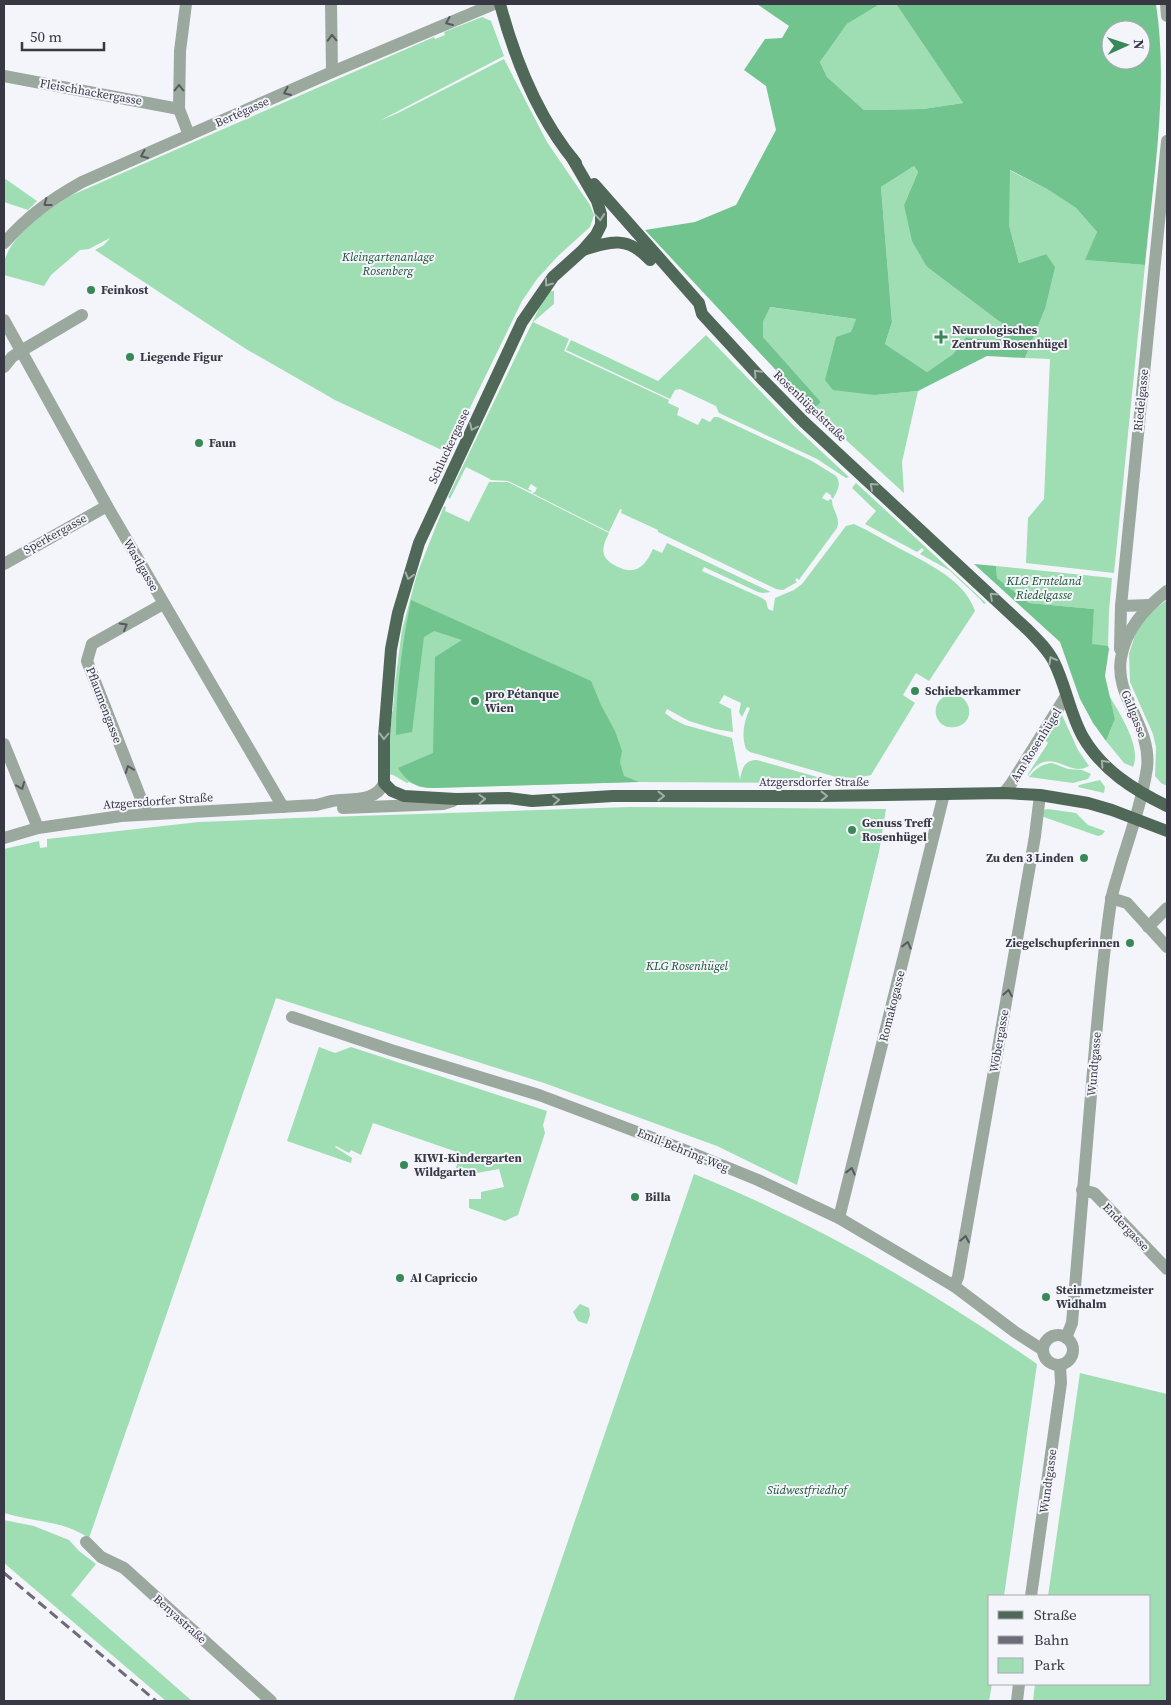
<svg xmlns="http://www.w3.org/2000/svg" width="1171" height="1705" font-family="'Source Serif 4',serif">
	<rect width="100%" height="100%" fill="#f4f4fb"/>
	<!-- green -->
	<g fill="#9edeb2">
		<polygon points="880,4 896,4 963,103 923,109 864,110 827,77 820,62 847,24"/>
		<path d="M482,17L491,21L504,56L379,121L398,113L504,59L547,142L590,205L594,215L590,227L558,256L537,279L522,301L448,453L335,400L246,349L95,250L104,245L110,238L89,249L80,250L51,275L44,286L4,275C4,269 3,264 5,259C14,232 49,209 72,195L434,37L435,39L445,35L444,32Z"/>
		<polygon points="914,166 918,172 904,205 927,267 1012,331 993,341 966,337 953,354 927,372 885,344 892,322 881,187"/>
		<polygon points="1009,170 1047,189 1076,208 1097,232 1086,260 1145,265 1114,573 1026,563 1028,518 1044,499 1050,359 1025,358 1045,309 1046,254 1019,263 1009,225"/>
		<polygon points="4,178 37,201 28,210 4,202"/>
		<path d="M552,291H554V304L533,322L569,339L564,351L669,400L668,403L679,408L677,415L698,425L702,418L710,422L714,417H718L812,461L836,476C842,484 837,491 833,499L831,497V495L826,492L822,498L828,501L830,499L832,500C832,511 841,517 837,528L801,577L799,580L797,578L795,580L797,582L783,590L776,589L658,532V530L621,513L622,510L620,509L609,532L532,493L535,492L537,488L531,484L528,489L532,491L531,492L508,481L490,480V479L466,467L450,499L448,497L547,292Z"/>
		<polygon points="769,307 856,319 851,333 875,395 918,391 902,462 904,493 813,410 821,402 763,337 763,322"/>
		<polygon points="706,335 794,426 849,477 846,478 817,459 719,413 716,406 680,389 675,390 670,399 566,350 571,340 658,381"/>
		<path d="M489,482H508L609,533C601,548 600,558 616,566C635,576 645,567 653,549L662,553L667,543L771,592L763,593L758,592L704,567L702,571L762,598L766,601L768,609L773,611L775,598L794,590L802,584L846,526L854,524C868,530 882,539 895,546C924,562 964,578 975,611L929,681L916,673L903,695L915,703L871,775L857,778L836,777L750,752L746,749C741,735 744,721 750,708L747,707L742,717L739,712L741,703L724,695L719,703L731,709L733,732L715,729L689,721L667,709L665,713L673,719L685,725L732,738L740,780C742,769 744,760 757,760L828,780L832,783L639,782L433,788L420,787L409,782L407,783L393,775L387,774L392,712L393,711L395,683L402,630L417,574L444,506L446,507L445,511L469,522Z"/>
		<polygon points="856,483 971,589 986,603 984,604 980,599 949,570 920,554 924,550 922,548 917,552 865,524 876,511 852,488"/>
		<polygon points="996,566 1112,578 1109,611 1108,646 1091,645 1094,609 1029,603 997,578"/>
		<polygon points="1167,600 1167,786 1161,783 1155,776 1156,747 1153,734 1130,682 1129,654 1136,632 1145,616"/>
		<path d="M952,694C973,696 976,724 955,727C933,731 927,698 952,694Z"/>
		<path d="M1109,695C1119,713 1142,746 1133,767L1124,763L1106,741L1115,719Z"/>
		<path d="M1062,715L1078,750L1089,766C1068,779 1050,742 1028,776V774L1048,743L1045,740Z"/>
		<path d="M1052,763L1068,769L1082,770L1091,774L1088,779L1073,783L1029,777C1035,769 1042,764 1052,763Z"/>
		<polygon points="1100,780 1105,787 1104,793 1078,787 1079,785"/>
		<path d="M629,807L886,809L879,852L797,1185L717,1146L544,1083L276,998L89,1538C62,1520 33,1522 4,1513V849L39,841L40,848L47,847V839L199,822L296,818Z"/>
		<polygon points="1048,809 1076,813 1088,825 1105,831 1102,835 1098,836 1041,816 1043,810"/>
		<polygon points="319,1047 335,1053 351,1047 547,1111 543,1125 545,1133 518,1215 505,1221 469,1208 469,1199 481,1199 481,1192 504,1187 499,1169 477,1173 455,1171 459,1158 456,1157 457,1152 373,1123 361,1155 351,1150 349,1153 336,1146 335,1147 352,1158 351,1163 287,1141"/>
		<path d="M694,1174C816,1223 929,1289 1037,1364L1004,1596H990V1684H992L989,1701H513Z"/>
		<polygon points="580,1304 589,1308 590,1315 587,1324 578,1321 573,1312"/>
		<polygon points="1080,1373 1167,1394 1167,1701 1033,1701 1035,1684 1150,1684 1150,1596 1048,1596"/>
		<polygon points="4,1520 34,1526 69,1540 79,1551 96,1564 71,1595 192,1701 166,1701 4,1563"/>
	</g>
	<!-- forest -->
	<g fill="#72c48e" fill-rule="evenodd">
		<path d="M757,4H880L847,24L820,62L827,77L864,110L923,109L963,103L896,4H1156C1169,90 1153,179 1145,265L1085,260L1097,232L1076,208L1047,189L1010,170L1009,225L1019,263L1046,254L1055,267L1045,309L1025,358L987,356L918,391L875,395L833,390L825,380L836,337L851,332L856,319L770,307L763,322V337L821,402L813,410L645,230L695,222L736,205L776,130L766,86L744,70L765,39L782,38L789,26ZM1111,30H1141V60H1111ZM914,166L918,172L904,205L912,241L927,267L1012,331L993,341L966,337L953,354L927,372L885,344L892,322L881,187Z"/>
		<polygon points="974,564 996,566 997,578 1029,603 1094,609 1092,644 1108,646 1109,649 1105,676 1115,719 1106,741 1093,723 1080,699 1060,642"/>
		<path d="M411,600L591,681L601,705L615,731L622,751L620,762L624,776L639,782L433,788C416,788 407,782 398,768L433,753L435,657L462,640L434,631L424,637L412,732L396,735C396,689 402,645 411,600Z"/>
	</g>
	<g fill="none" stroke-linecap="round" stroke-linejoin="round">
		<!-- minor -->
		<g stroke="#9ba89e" stroke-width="12">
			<polyline points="186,4 180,51 179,109 189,135"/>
			<polyline points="331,4 332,72"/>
			<polyline points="1166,4 1167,16"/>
			<polyline points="4,76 179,109"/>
			<path d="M4,243C28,216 50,200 82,182L332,72L494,4"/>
			<polyline points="4,320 107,506 283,807"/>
			<polyline points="4,367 12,357 21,351 82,315"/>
			<polyline points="4,564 107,506"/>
			<polyline points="1121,606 1150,605"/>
			<polyline points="1120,649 1121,606 1167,141"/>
			<polyline points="4,744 38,828"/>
			<polyline points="1004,793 1011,784 1066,696"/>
			<polyline points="343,808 443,804 453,801"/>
			<polyline points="147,814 87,661 92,644 163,604"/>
			<path d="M4,838L38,828L121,816L316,805C321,804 327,802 332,801C349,798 376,803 384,783"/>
			<polyline points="1111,898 1127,903 1167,947"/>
			<polyline points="1148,927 1167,908"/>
			<polyline points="292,1017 391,1050 539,1095 677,1147 758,1180 839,1218 954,1286 1015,1332 1043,1350"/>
			<polyline points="1082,1190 1094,1193 1167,1269"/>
			<polyline points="839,1218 944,794"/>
			<polyline points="954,1286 958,1277 1035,836 1040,795"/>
			<circle cx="1058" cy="1350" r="15"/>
			<path d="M1066,1338L1072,1323C1078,1243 1085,1163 1092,1083C1097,1023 1102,961 1111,901C1113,888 1118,876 1121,864C1131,832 1142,801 1147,768C1152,726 1114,697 1121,658C1126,629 1144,609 1167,591"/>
			<polyline points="86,1542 101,1557 124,1568 271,1701"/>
			<polyline points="1031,1596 1061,1383 1060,1365"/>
			<polyline points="1017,1701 1019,1684"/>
		</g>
		<!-- major -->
		<g stroke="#506857" stroke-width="12">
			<path d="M500,4C515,60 538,118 576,163"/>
			<polyline points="572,158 597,201 601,214 601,225 596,235 583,250 553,277 522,322 419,543 398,613 391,649 384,737 384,783 392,791 404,796 456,799 508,798 532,801 613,796 825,796 1004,793 1040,795 1088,803 1112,810 1167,831"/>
			<path d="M594,184L699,303L702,314L761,378L804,422L1028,630C1038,640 1048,650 1054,662C1066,686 1070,714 1083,737C1102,770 1134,790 1167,806"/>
			<path d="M583,250C612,241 628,236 650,260"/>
		</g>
		<!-- rail -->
		<polyline stroke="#6c6b77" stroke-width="3" stroke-dasharray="10 5" stroke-linecap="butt" points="4,1573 156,1701"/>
	</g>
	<!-- one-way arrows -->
	<defs><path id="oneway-chevron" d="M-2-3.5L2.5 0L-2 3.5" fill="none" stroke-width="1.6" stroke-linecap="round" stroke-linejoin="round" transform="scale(1.25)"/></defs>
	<g stroke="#56595f">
		<use href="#oneway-chevron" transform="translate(449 22) rotate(157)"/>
		<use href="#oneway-chevron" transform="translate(332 38) rotate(-91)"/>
		<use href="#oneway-chevron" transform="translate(179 88) rotate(-90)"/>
		<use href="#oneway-chevron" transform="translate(287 92) rotate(156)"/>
		<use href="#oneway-chevron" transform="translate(144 155) rotate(156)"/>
		<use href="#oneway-chevron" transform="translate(47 203) rotate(143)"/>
		<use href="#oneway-chevron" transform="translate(124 626) rotate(-30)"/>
		<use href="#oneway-chevron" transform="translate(129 769) rotate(-111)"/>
		<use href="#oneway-chevron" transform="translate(21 786) rotate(68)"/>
		<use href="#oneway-chevron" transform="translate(907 945) rotate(-76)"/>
		<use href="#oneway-chevron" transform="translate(1008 993) rotate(-80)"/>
		<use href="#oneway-chevron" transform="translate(851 1171) rotate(-76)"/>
		<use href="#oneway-chevron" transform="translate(965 1239) rotate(-80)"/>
	</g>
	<g stroke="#a2aea9">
		<use href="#oneway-chevron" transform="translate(600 217) rotate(85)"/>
		<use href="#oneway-chevron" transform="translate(548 283) rotate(126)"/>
		<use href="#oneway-chevron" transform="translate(757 373) rotate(-133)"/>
		<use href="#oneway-chevron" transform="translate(473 427) rotate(115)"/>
		<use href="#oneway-chevron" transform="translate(873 486) rotate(-138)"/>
		<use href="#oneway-chevron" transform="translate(409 576) rotate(107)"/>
		<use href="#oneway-chevron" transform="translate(993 596) rotate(-137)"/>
		<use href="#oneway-chevron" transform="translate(1052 660) rotate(-119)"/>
		<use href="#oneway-chevron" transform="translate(384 736) rotate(92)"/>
		<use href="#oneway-chevron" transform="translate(1104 763) rotate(-132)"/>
		<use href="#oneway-chevron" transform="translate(661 796)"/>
		<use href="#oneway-chevron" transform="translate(824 796)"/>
		<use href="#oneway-chevron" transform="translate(482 799) rotate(-2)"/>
		<use href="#oneway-chevron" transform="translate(556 800) rotate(-5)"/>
	</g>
	<!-- markers -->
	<g fill="#398858" stroke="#f4f4fb" stroke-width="2">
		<circle cx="91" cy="290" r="5"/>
		<path d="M938.5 329.5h5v5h5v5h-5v5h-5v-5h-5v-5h5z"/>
		<circle cx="130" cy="357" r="5"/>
		<circle cx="199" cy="443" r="5"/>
		<circle cx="915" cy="691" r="5"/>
		<circle cx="475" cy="701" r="5"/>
		<circle cx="852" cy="830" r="5"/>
		<circle cx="1084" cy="858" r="5"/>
		<circle cx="1130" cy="943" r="5"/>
		<circle cx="404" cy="1165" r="5"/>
		<circle cx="635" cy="1197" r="5"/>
		<circle cx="400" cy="1278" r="5"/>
		<circle cx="1046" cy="1297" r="5"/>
	</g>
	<g text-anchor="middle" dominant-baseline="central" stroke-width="4" stroke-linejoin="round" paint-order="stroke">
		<!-- street labels -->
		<g font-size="12" fill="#383744" stroke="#f4f4fb">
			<text transform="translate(91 92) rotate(10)">Fleischhackergasse</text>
			<text transform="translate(242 112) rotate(-24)">Bertégasse</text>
			<text transform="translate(1141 400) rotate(-84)">Riedelgasse</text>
			<text transform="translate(810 406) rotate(44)">Rosenhügelstraße</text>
			<text transform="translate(449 446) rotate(-65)">Schluckergasse</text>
			<text transform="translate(55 534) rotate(-29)">Sperkergasse</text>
			<text transform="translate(141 565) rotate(60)">Wastlgasse</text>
			<text transform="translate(104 705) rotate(69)">Pflaumengasse</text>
			<text transform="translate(1134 714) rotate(68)">Gallgasse</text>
			<text transform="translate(1036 745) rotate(-58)">Am Rosenhügel</text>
			<text x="814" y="782">Atzgersdorfer Straße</text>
			<text transform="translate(158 801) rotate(-4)">Atzgersdorfer Straße</text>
			<text transform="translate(892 1006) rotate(-76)">Romakogasse</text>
			<text transform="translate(999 1041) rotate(-80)">Wöbergasse</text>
			<text transform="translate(1094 1064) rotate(-85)">Wundtgasse</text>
			<text transform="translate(683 1150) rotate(22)">Emil-Behring-Weg</text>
			<text transform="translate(1126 1227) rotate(46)">Endergasse</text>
			<text transform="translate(1048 1481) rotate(-82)">Wundtgasse</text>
			<text transform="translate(180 1619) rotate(42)">Benyastraße</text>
		</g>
		<!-- park labels -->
		<g font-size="12" font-style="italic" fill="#14512e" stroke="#f4f4fb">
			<text x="388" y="257">Kleingartenanlage<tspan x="388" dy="14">Rosenberg</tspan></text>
			<text x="1044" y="581">KLG Ernteland<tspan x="1044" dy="14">Riedelgasse</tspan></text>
			<text x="687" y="966">KLG Rosenhügel</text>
			<text x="807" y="1490">Südwestfriedhof</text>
		</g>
		<!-- poi labels -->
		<g font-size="12" font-weight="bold" fill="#383744" stroke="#f4f4fb" text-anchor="start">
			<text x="101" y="290">Feinkost</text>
			<text x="952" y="330">Neurologisches<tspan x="952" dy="14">Zentrum Rosenhügel</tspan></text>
			<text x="140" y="357">Liegende Figur</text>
			<text x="209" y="443">Faun</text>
			<text x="925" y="691">Schieberkammer</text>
			<text x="485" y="694">pro Pétanque<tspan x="485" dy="14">Wien</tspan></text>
			<text x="862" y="823">Genuss Treff<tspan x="862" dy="14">Rosenhügel</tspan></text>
			<text x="1074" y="858" text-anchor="end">Zu den 3 Linden</text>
			<text x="1120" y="943" text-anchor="end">Ziegelschupferinnen</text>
			<text x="414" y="1158">KIWI-Kindergarten<tspan x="414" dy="14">Wildgarten</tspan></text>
			<text x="645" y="1197">Billa</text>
			<text x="410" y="1278">Al Capriccio</text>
			<text x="1056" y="1290">Steinmetzmeister<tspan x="1056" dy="14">Widhalm</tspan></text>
		</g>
	</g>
	<!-- border -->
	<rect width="1171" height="1705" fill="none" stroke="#383744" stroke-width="10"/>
	<!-- legend -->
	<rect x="988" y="1595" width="162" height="90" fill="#f4f4fb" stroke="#a9a8b2"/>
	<rect x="998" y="1611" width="25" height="8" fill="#506857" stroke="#a9a8b2"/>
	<text x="1034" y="1620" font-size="15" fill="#383744">Straße</text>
	<rect x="998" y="1636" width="25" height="8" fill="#6c6b77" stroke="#a9a8b2"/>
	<text x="1034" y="1645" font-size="15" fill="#383744">Bahn</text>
	<rect x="998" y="1658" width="25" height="15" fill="#9edeb2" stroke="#a9a8b2"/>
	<text x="1034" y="1670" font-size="15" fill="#383744">Park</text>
	<!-- north arrow -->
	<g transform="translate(1126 45) rotate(87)"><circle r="24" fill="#f4f4fb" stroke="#a9a8b2"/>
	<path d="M0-4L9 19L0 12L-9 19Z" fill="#398858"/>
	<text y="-8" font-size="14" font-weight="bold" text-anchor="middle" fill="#383744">N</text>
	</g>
	<!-- scale -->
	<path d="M22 42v8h82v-8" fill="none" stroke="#383744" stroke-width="2.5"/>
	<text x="30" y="42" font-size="15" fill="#383744" stroke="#f4f4fb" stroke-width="4" paint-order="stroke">50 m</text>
</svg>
